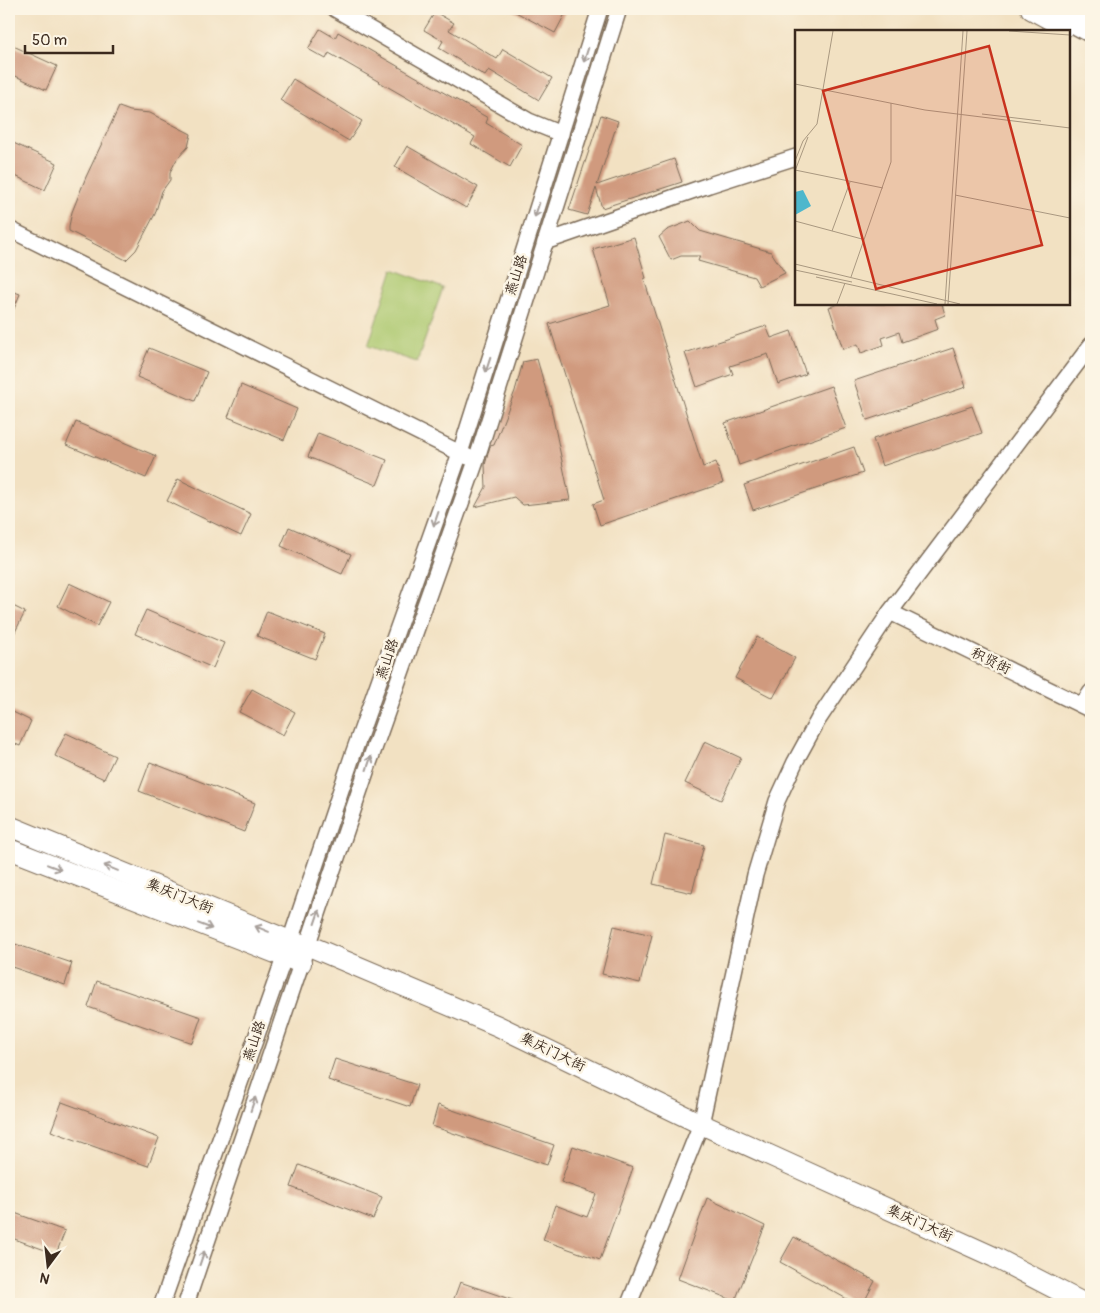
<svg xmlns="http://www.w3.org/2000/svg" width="1100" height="1313" font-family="Pangolin,'LXGW WenKai TC',sans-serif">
	<rect width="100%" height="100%" fill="#fcf5e5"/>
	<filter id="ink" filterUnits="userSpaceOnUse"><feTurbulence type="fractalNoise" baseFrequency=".02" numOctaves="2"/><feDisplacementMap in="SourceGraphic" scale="10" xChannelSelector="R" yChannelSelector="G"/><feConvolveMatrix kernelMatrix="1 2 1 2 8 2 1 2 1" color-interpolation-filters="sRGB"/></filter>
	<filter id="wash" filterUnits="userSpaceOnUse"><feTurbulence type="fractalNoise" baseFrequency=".0096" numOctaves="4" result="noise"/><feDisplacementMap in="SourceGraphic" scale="20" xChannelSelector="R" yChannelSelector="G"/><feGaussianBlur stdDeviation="1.12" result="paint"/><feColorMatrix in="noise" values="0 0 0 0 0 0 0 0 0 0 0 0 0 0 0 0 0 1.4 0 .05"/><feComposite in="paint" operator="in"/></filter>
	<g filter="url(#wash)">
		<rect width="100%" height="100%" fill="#f2e1c2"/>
		<!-- green -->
		<polygon fill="#acc86e" stroke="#747946" points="393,269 443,288 417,362 368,346"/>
		<g id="blocks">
			<!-- building -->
			<g fill="#d09a7e">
				<polygon points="510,9 560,9 566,12 555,33"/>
				<polygon points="435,12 454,23 449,30 497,59 503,49 552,78 539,100 489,70 485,76 439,48 443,41 424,30"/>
				<polygon points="320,29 335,38 338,32 488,118 486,123 522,145 510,167 471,144 475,137 329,53 326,59 308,49"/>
				<polygon points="9,44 57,66 46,90 9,73"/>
				<polygon points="293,79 362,121 349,141 280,100"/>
				<polygon points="119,107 130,111 150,113 191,134 188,147 177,159 170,172 170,180 162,191 155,214 136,250 126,260 69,231 69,226 72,212 86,177"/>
				<polygon points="601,115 618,121 597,185 674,159 682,182 602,208 596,188 587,215 569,210"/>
				<polygon points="9,141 57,163 45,190 9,173"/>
				<polygon points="407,146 478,187 466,208 395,167"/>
				<polygon points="690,221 700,231 771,252 785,273 759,286 754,277 698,261 700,256 681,256 671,260 659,237 667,230"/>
				<polygon points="634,237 646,278 644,279 703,467 716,462 723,483 600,525 593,504 604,500 549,324 610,305 593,249"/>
				<polygon points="9,290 20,294 9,321"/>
				<polygon points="839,304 942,304 945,315 935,319 938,329 902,342 899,332 882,338 884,345 861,353 858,344 843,349 829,307"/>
				<polygon points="766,326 771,338 791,331 806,374 778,384 768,354 730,366 733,374 697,387 685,353"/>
				<polygon points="149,348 207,372 195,401 137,377"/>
				<polygon points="953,348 966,387 867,420 854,381"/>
				<polygon points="537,359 551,408 570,500 523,505 514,497 475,507 486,487 485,465 490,446 494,445 515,391 523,362"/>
				<polygon points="241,385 297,409 284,440 228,417"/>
				<polygon points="831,386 846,428 739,465 725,423"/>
				<polygon points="972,406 982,433 882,466 873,439"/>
				<polygon points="76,422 156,456 146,478 66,445"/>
				<polygon points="318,433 387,460 377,485 308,457"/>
				<polygon points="854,447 863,473 753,510 744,485"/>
				<polygon points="178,479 251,514 241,536 167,501"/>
				<polygon points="289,527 351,554 342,574 281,546"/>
				<polygon points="69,583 109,602 97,626 58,606"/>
				<polygon points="9,604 25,612 9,644"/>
				<polygon points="146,610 224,643 213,668 135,634"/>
				<polygon points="267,611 325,634 315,659 257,636"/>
				<polygon points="757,637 795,658 773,698 735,678"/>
				<polygon points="252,689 295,712 283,735 239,712"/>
				<polygon points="9,710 31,721 20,746 9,741"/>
				<polygon points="66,733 115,756 104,779 55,756"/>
				<polygon points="705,741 741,758 721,800 685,783"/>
				<polygon points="150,762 255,803 244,832 139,791"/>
				<polygon points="665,835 704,845 692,893 653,884"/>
				<polygon points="614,926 652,935 640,983 602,974"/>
				<polygon points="9,942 72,963 65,985 9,966"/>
				<polygon points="97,981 201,1017 192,1043 88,1007"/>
				<polygon points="335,1059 417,1085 410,1107 328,1080"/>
				<polygon points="62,1102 159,1138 148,1166 51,1131"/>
				<polygon points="438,1105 554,1145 547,1165 432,1126"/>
				<polygon points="573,1146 633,1168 600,1260 543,1240 555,1205 587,1217 596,1194 561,1182"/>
				<polygon points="299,1165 382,1197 373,1219 291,1187"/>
				<polygon points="707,1198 765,1226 735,1301 678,1279"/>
				<polygon points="9,1211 65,1231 56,1254 9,1237"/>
				<polygon points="794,1237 875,1281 863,1304 856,1304 780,1262"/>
				<polygon points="460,1282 521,1303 521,1304 452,1304"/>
			</g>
		</g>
	</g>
	<g filter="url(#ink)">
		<use href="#blocks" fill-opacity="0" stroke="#7b6a57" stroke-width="1"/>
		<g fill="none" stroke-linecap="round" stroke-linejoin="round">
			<defs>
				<g id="minor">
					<polyline points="335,9 529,121 561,134"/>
					<polyline points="9,229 468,457"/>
					<polyline points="545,242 709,185 796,157"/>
					<polyline points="890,612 1091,710"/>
					<polyline points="1082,705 1091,692"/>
					<polyline points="162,1304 290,941 352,757 460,453 600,9"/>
					<polyline points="186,1304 369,763 476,461 619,9"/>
					<polyline points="629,1304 701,1124 755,875 777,801 795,762 818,720 890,612 1091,345"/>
				</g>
				<g id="major">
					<polyline points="1031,9 1064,27"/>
					<polyline points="9,826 290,941 307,945 498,1026 701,1124 994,1257 1085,1304"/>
					<polyline points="9,849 301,963"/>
				</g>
				<g id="highway">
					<polyline points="1050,9 1091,31"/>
					<polyline points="1090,9 1091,9"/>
				</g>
			</defs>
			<!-- minor casing -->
			<use href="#minor" stroke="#7b6a57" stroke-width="18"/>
			<!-- major casing -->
			<use href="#major" stroke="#7b6a57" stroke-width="22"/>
			<!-- highway casing -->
			<use href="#highway" stroke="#7b6a57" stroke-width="25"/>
			<!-- minor -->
			<use href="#minor" stroke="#fff" stroke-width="15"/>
			<!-- major -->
			<use href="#major" stroke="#fff" stroke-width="20"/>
			<!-- highway -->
			<use href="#highway" stroke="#fff" stroke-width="22"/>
		</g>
		<!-- one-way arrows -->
		<defs><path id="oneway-shaft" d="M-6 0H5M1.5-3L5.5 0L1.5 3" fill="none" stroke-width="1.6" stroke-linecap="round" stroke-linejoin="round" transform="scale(1.25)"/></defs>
		<g stroke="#a79f9a">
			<use href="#oneway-shaft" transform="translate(586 55) rotate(108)"/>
			<use href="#oneway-shaft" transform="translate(537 210) rotate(108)"/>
			<use href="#oneway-shaft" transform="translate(488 365) rotate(108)"/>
			<use href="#oneway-shaft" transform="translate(436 519) rotate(109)"/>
			<use href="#oneway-shaft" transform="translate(369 763) rotate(-71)"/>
			<use href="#oneway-shaft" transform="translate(54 867) rotate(21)"/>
			<use href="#oneway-shaft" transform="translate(111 868) rotate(-158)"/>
			<use href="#oneway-shaft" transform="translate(317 917) rotate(-71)"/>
			<use href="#oneway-shaft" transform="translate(205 926) rotate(21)"/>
			<use href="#oneway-shaft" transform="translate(262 929) rotate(-158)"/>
			<use href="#oneway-shaft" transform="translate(253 1104) rotate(-71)"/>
			<use href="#oneway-shaft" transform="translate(202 1258) rotate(-71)"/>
		</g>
	</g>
	<g text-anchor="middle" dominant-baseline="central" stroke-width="5" stroke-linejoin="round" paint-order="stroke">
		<!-- street labels -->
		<g font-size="14" fill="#3b2a1e" stroke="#fcf5e5">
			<text transform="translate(516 275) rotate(-72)">燕山路</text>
			<text transform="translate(387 659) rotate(-71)">燕山路</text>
			<text transform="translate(991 661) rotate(26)">积贤街</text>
			<text transform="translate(180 896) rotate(22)">集庆门大街</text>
			<text transform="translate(254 1041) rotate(-71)">燕山路</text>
			<text transform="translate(553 1052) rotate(26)">集庆门大街</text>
			<text transform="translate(920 1223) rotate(24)">集庆门大街</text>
		</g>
	</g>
	<!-- overview -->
	<g transform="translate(795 30)">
		<rect width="275" height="275" fill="#f2e1c2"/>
		<path d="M8,160L16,176L0,185V162Z" fill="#4eb7cc"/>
		<path fill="none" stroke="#a99880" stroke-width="1" d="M214,1L275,5M0,54L130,80L275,98M187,84L246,91M0,131L8,111L22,94L38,1M0,140L88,158M0,141L13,107M160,165L275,188M0,191L67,209M37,201L55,152M0,234L165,274M0,240L57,252M21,247L142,274M56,247L96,132V73M42,274L50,253M150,274L168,1M153,274L172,1"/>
		<path fill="#c8321e" fill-opacity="0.15" stroke="#c8321e" stroke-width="2.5" d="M194,16L247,215L81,259L28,61Z"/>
		<rect width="275" height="275" fill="none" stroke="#3b2a1e" stroke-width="2.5"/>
	</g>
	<!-- margin -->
	<rect width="1100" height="1313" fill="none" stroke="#fcf5e5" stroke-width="30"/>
	<!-- north arrow -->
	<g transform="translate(48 1266) rotate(195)" stroke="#fcf5e5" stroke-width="4" paint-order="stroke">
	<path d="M0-4L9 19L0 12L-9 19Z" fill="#3b2a1e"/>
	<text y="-8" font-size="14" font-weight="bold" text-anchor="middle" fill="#3b2a1e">N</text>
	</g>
	<!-- scale -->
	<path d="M25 45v8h88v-8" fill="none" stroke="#3b2a1e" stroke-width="2.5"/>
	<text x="32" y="45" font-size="15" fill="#3b2a1e" stroke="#fcf5e5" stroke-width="4" paint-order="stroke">50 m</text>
</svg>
